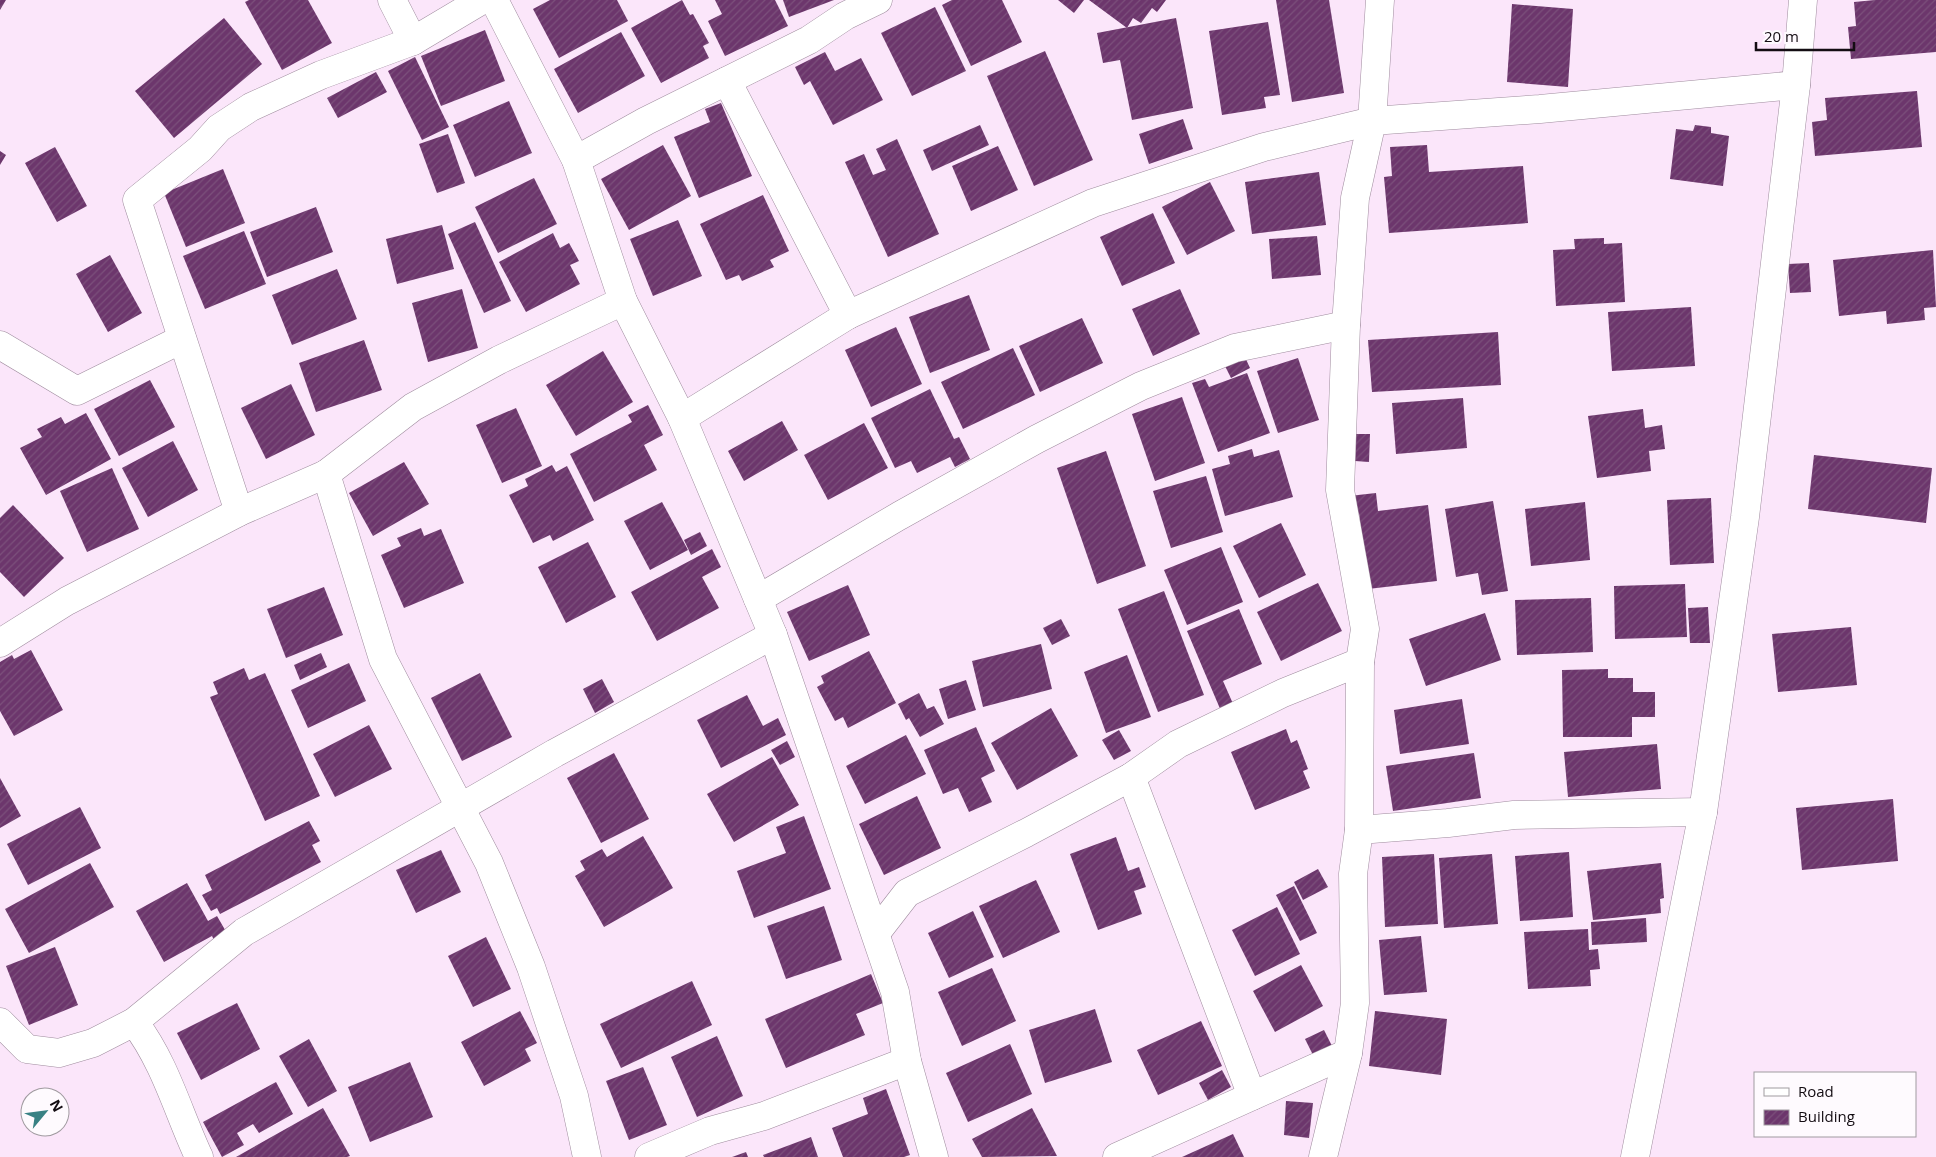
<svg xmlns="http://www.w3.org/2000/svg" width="1936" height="1157" font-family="'Open Sans',sans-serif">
	<defs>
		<pattern id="building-hatch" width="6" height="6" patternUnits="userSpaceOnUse" patternTransform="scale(1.25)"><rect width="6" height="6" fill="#6c366c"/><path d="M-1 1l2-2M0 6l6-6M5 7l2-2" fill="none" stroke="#7b507b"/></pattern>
	</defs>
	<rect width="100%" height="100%" fill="#fbe6fa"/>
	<!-- building -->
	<g fill="url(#building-hatch)">
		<polygon points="0,0 6,0 0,10"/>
		<polygon points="249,0 308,0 332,43 282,70 245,2"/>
		<polygon points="550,0 617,0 628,21 559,58 533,9"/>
		<polygon points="682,0 690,15 693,14 709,43 703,46 709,58 661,83 631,28"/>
		<polygon points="715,0 775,0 788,26 725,56 708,21 722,14"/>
		<polygon points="783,0 834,0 789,17"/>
		<polygon points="952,0 1002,0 1022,42 971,66 942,5"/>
		<polygon points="1058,0 1084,0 1074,13"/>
		<polygon points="1089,0 1166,0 1157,12 1152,8 1141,23 1133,18 1127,28"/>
		<polygon points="1276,0 1329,0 1344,93 1292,102"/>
		<polygon points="1875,0 1936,0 1936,52 1851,59 1848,27 1856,26 1854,2"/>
		<polygon points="1512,4 1573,9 1568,87 1507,82"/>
		<polygon points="935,7 966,71 912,96 881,33"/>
		<polygon points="224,18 262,64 174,138 135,91"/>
		<polygon points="1176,18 1193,108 1132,120 1120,60 1103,63 1097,33"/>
		<polygon points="1268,22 1280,95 1264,97 1266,108 1222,115 1209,31"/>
		<polygon points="485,30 505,81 441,106 421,56"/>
		<polygon points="621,32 645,76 578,113 554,69"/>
		<polygon points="1045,51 1093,160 1034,186 987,76"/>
		<polygon points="825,52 835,71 861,58 883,100 833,125 810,81 804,85 795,67"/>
		<polygon points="415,57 449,127 422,140 388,71"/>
		<polygon points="376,72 387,92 338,118 327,98"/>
		<polygon points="1917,91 1922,147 1815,156 1812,122 1827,120 1825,98"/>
		<polygon points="509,101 532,153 475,177 453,125"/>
		<polygon points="721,103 752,176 699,198 674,137 710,122 705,109"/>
		<polygon points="1183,119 1193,149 1149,164 1139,134"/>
		<polygon points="980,125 989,145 932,171 923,150"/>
		<polygon points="1695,125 1711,127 1711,133 1729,136 1723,186 1670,179 1676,129 1693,131"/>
		<polygon points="448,134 465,183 437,193 419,144"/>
		<polygon points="897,139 939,234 888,257 845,162 864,154 873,175 886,170 876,149"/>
		<polygon points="663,145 691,196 629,230 601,179"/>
		<polygon points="1427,145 1429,172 1523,166 1528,223 1389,233 1384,177 1392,176 1390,147"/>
		<polygon points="998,146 1018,190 971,211 952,166"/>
		<polygon points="55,147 87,206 57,222 25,163"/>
		<polygon points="0,151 6,155 0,165"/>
		<polygon points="223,169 245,223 186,247 164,193"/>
		<polygon points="1319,172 1326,225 1252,234 1245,182"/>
		<polygon points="534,178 557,224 498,253 475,207"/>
		<polygon points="1210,182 1235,231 1187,255 1162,207"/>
		<polygon points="763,195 789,251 770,260 774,267 742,281 739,275 726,280 700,224"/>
		<polygon points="316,207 333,252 267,277 250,232"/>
		<polygon points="1153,213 1175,263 1122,286 1100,237"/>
		<polygon points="678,220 702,276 653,296 630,239"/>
		<polygon points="475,222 511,301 484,313 448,234"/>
		<polygon points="442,225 454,269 397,284 386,239"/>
		<polygon points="244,231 266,284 205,309 183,256"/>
		<polygon points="553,233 560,248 569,243 579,261 570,265 580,284 526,312 499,262"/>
		<polygon points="1317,236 1321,275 1272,279 1269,239"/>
		<polygon points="1604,238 1604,244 1622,243 1625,302 1556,306 1553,250 1575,249 1574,239"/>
		<polygon points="1933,250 1936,307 1924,308 1925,320 1887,324 1886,311 1839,316 1833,260"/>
		<polygon points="110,255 142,313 108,332 76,274"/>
		<polygon points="1809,263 1811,292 1790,293 1788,264"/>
		<polygon points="337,269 357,319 292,345 272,295"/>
		<polygon points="462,289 478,348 428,362 412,303"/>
		<polygon points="1180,289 1200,334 1153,356 1132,309"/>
		<polygon points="969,295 990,350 930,373 909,317"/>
		<polygon points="1691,307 1695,366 1612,371 1608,312"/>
		<polygon points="1082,318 1103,363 1040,392 1019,346"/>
		<polygon points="896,327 922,384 871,407 845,350"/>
		<polygon points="1498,332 1501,385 1372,392 1368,340"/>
		<polygon points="364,340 382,390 316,412 299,363"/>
		<polygon points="1013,348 1035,395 963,429 941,382"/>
		<polygon points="603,351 633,402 576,436 546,385"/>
		<polygon points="1244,355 1250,368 1231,378 1225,366"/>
		<polygon points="1298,358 1319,420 1278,433 1257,371"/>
		<polygon points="1247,373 1270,433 1218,452 1192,383 1205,379 1209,387"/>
		<polygon points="150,380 175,427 119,456 94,409"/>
		<polygon points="291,384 315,435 266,459 241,408"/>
		<polygon points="930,389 954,439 959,437 970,459 955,467 950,457 917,473 911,461 895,468 871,418"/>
		<polygon points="1182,397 1205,463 1155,481 1132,414"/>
		<polygon points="1463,398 1467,448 1396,454 1392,403"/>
		<polygon points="648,405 663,435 644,445 657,470 594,502 570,454 632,422 628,415"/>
		<polygon points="516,408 542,466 502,483 476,425"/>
		<polygon points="1643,409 1645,428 1662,425 1665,449 1649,451 1651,471 1597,478 1588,416"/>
		<polygon points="86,413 111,459 46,495 20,448 42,437 37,429 61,417 65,424"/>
		<polygon points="782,421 798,450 744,481 728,451"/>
		<polygon points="864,423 888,468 828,500 804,455"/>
		<polygon points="1356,434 1370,434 1369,462 1355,461"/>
		<polygon points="173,441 198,490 148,517 122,468"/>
		<polygon points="1252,449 1254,457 1279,450 1293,497 1225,516 1212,469 1230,464 1228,456"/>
		<polygon points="1106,451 1146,566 1097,584 1057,468"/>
		<polygon points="1814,455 1932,468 1926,523 1808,509"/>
		<polygon points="404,462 429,504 373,536 349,493"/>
		<polygon points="552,465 556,472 567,466 594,520 553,541 550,535 533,543 509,495 528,486 525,479"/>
		<polygon points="112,468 139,529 87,552 60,491"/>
		<polygon points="1206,476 1223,532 1171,548 1153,491"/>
		<polygon points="1376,493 1378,511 1428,505 1437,581 1368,589 1359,513 1351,514 1349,496"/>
		<polygon points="1711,498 1714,563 1670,565 1667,500"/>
		<polygon points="1493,501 1508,591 1482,595 1478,573 1456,577 1445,509"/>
		<polygon points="662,502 688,550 650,570 624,521"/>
		<polygon points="1585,502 1590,560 1531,566 1525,509"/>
		<polygon points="13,505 64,558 24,597 0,572 0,518"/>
		<polygon points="1281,523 1306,575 1259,598 1233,546"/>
		<polygon points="421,528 424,536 441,529 464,583 404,608 381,555 401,546 397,538"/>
		<polygon points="700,532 707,546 691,555 684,540"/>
		<polygon points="588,542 616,597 566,623 538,567"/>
		<polygon points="1221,547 1243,602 1187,625 1164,570"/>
		<polygon points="712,549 721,567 702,577 719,608 657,641 631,592"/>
		<polygon points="1318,583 1342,631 1281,661 1257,612"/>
		<polygon points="1685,584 1687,637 1615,639 1614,586"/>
		<polygon points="848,585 870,635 809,661 787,612"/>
		<polygon points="324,587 343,635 286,658 267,609"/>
		<polygon points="1164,591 1204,695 1158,712 1118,609"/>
		<polygon points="1591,598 1593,652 1517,655 1515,600"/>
		<polygon points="1708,607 1710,643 1690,643 1688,608"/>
		<polygon points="1239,609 1262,664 1223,681 1234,706 1221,711 1187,631"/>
		<polygon points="1485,613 1501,660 1426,686 1409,639"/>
		<polygon points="1061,619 1070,636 1052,645 1043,628"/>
		<polygon points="1851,627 1857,685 1778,692 1772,634"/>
		<polygon points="1041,644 1052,689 983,707 972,661"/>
		<polygon points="31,650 63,710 14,736 0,711 0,662 12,655 14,659"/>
		<polygon points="869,651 896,703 848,728 843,717 835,721 817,687 824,683 821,676"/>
		<polygon points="321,653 327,667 300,680 294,665"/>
		<polygon points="1127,655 1151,717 1106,733 1084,672"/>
		<polygon points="349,663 366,701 308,728 291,690"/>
		<polygon points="244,668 249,680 265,673 320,796 265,821 210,697 218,694 213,682"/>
		<polygon points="1608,669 1608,678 1633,678 1633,692 1655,692 1655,717 1632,717 1632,737 1563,737 1562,670"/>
		<polygon points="480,673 512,737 462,761 431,698"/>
		<polygon points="602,679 614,702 595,713 583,689"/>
		<polygon points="966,680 976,710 948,719 939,689"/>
		<polygon points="919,693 927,709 934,706 944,724 920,737 909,718 906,720 898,704"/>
		<polygon points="747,695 763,726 778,718 786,735 721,768 697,720"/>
		<polygon points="1462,699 1469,744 1400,754 1394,710"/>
		<polygon points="1051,708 1078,756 1017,790 991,743"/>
		<polygon points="369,725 392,769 335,797 313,754"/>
		<polygon points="976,727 995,771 981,778 992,802 969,812 958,788 943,794 924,750"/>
		<polygon points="1286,729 1291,743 1297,740 1308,769 1303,771 1310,788 1255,810 1231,752"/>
		<polygon points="1119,730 1131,751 1114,760 1102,740"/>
		<polygon points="906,735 926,774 865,804 846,766"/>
		<polygon points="787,741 795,757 780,765 771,750"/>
		<polygon points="1657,744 1661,789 1568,797 1564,752"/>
		<polygon points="614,753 649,819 601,843 567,778"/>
		<polygon points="1474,753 1481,798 1393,811 1386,766"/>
		<polygon points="772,757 799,805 734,842 707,794"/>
		<polygon points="0,778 21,816 0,828"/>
		<polygon points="917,796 941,848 884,875 859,824"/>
		<polygon points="1893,799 1898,861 1802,870 1796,808"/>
		<polygon points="80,807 101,848 28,885 7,844"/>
		<polygon points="804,816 831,889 754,918 737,871 786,853 776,827"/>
		<polygon points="309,821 320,841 312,845 321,862 220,914 217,908 211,911 202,895 212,890 205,875"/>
		<polygon points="643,836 673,888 604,927 575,876 585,870 580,861 602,849 607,857"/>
		<polygon points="1116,837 1128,871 1139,867 1146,887 1134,891 1142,914 1098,930 1070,854"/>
		<polygon points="441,850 461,892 416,913 396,870"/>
		<polygon points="1569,852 1573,917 1520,921 1515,856"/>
		<polygon points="1434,854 1438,924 1385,927 1382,857"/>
		<polygon points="1492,854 1498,924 1444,928 1439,858"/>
		<polygon points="90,863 114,907 29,953 5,909"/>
		<polygon points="1661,863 1664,898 1660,899 1661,913 1593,920 1587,871"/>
		<polygon points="1318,869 1328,887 1303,900 1294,882"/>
		<polygon points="1036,880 1060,932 1003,958 979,906"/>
		<polygon points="187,883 208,921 217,916 228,935 215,942 212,936 164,962 136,911"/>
		<polygon points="1294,886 1317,933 1300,941 1276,895"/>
		<polygon points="824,906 842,960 786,979 767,926"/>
		<polygon points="1277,907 1300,954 1255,976 1232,930"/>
		<polygon points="973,911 994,957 949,978 928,933"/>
		<polygon points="1646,918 1647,942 1592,945 1591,922"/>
		<polygon points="1588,929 1589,950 1598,949 1600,969 1590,970 1591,986 1528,989 1524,932"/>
		<polygon points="1421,936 1427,992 1384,995 1379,940"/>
		<polygon points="486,937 511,989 473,1007 448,956"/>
		<polygon points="55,947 78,1005 29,1025 6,966"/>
		<polygon points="1301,965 1323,1006 1275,1032 1253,991"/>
		<polygon points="992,968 1016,1021 962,1046 938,992"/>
		<polygon points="871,974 883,1003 856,1014 865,1035 786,1068 765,1019"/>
		<polygon points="692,981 712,1025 621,1068 600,1024"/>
		<polygon points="237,1003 260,1049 201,1080 177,1033"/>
		<polygon points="1095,1009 1112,1062 1045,1083 1029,1030"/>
		<polygon points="520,1011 537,1043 525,1049 531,1061 484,1086 461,1042"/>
		<polygon points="1375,1011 1447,1019 1441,1075 1369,1066"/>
		<polygon points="1201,1021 1222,1066 1158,1095 1137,1050"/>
		<polygon points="1324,1030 1332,1046 1313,1055 1305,1039"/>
		<polygon points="717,1036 743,1096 697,1117 671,1057"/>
		<polygon points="309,1039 337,1091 308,1107 279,1056"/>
		<polygon points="1010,1044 1032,1094 968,1122 946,1073"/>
		<polygon points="410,1062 433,1117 370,1142 348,1087"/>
		<polygon points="643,1067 667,1125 629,1140 606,1081"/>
		<polygon points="1222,1070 1231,1087 1208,1100 1199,1083"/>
		<polygon points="276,1082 293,1114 259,1133 253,1124 237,1133 244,1145 222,1157 203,1122"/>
		<polygon points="886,1089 910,1155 904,1157 843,1157 832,1128 868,1114 863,1098"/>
		<polygon points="1286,1101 1313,1103 1309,1138 1284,1135"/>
		<polygon points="323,1108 350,1156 347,1157 236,1157"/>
		<polygon points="1032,1108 1057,1156 982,1157 972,1139"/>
		<polygon points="1233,1134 1244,1157 1182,1157"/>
		<polygon points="811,1137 818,1157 764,1157 763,1155"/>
		<polygon points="746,1152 748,1157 732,1157"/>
	</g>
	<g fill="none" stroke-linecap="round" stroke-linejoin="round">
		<defs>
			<g id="minor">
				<polyline points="392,0 413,41"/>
				<polyline points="494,0 576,160 623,301 682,418 773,635 895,992 907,1061 934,1157"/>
				<polyline points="727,81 848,315"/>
				<polyline points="576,160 646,121 809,40 845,16 878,0"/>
				<polyline points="0,345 77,391 182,339"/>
				<polyline points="682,418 848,315 1093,203 1264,147 1372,121 1540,109 1796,85"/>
				<polyline points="326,474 383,659 489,863 531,967 574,1096 587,1157"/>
				<polyline points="239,512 137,200 200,149 219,128 251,107 321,75 413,41 482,0"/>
				<polyline points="758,599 899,516 1037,439 1141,386 1235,348 1346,325"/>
				<polyline points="0,643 67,601 239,512 326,474 413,407 499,360 623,301"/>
				<polyline points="1131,777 1252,1096"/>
				<polyline points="1359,830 1448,823 1514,815 1703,812"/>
				<polyline points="876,933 907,893 1026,833 1131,777 1178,744 1283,693 1360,662"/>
				<polyline points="0,1022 27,1049 59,1053 93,1043 134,1022 244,932 555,753 773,635"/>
				<path d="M134,1022C165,1062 178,1112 199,1157"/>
				<polyline points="649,1157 710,1131 764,1116 907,1061"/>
				<polyline points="1117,1157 1348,1053"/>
				<polyline points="1323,1157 1348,1053 1355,1003 1353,874 1359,830 1360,662 1365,629 1340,490 1346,325 1355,198 1372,121 1380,0"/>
				<polyline points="1635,1157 1703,812 1745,517 1796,85 1803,0"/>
			</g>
		</defs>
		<!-- minor casing -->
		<use href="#minor" stroke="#9f8c9e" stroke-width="29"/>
		<!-- minor -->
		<use href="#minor" stroke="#fff" stroke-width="28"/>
	</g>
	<!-- legend -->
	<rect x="1754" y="1072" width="162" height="65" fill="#fefafe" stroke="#a09ba0"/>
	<rect x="1764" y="1088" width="25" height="8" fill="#ffffff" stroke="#a09ba0"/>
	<text x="1798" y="1097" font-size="15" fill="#130c12">Road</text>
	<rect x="1764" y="1110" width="25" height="15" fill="url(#building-hatch)" stroke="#a09ba0"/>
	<text x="1798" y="1122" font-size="15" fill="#130c12">Building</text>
	<!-- north arrow -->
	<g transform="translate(45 1112) rotate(61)"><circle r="24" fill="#fefafe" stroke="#a09ba0"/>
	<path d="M0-4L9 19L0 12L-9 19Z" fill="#388184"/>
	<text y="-8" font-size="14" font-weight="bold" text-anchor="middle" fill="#130c12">N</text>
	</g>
	<!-- scale -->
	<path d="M1756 42v8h98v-8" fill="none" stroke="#130c12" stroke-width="2.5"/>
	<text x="1764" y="42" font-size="15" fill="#130c12" stroke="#fefafe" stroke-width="4" paint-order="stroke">20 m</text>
</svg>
